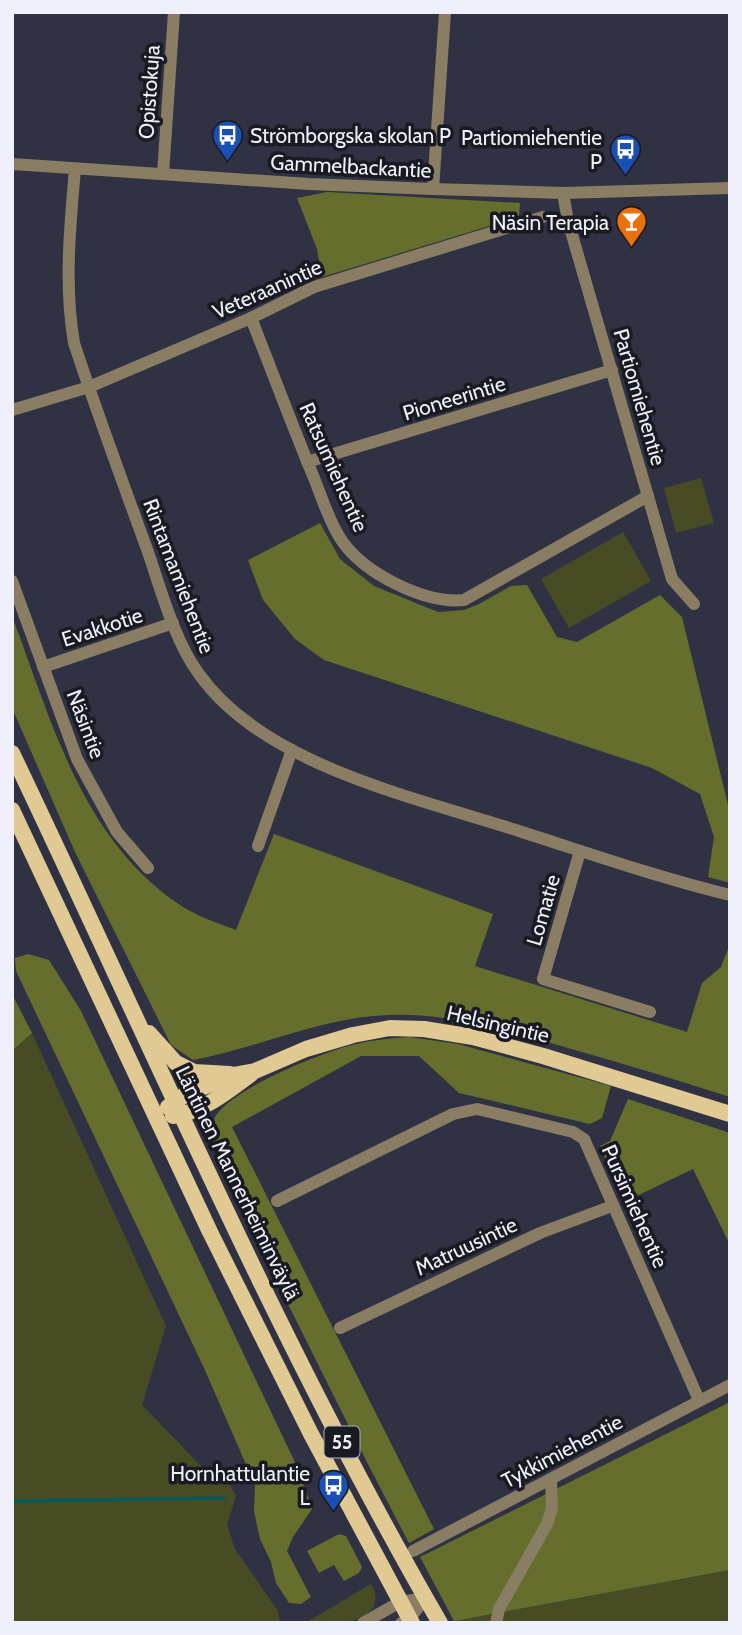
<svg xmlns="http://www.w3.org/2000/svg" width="742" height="1635" font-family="Cabin,sans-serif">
	<rect width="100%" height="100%" fill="#303243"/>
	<!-- green -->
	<g fill="#474c24">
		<polygon points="701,478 714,523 676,533 664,488"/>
		<polygon points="623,532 651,581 569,628 541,579"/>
		<polygon points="32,1033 166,1326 142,1405 207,1472 229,1483 236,1496 227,1525 235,1549 278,1611 280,1622 278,1623 12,1623 12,1051"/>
		<polygon points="730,1570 730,1623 455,1623 454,1621"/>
		<path d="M371,1584C383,1604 370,1616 349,1622C337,1626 318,1623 305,1623Z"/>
	</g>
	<!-- forest -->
	<g fill="#666e2d">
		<polygon points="327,192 520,203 519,217 322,277 317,249 297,198"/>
		<polygon points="320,523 340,559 374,586 438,612 464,610 479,604 511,586 527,585 557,637 577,642 660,595 682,617 730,813 730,883 708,877 714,837 700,794 652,768 324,660 295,639 263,600 248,560"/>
		<path d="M12,616C51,719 81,837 177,903C194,915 217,923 236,930L274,834L493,914L475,966L687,1032L702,983L721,967L730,944V1097C674,1079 618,1062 561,1046C506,1030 448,1013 389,1015C321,1017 259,1048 193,1060L171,1045L75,852L12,708Z"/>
		<polygon points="28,954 49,960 81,1011 300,1473 312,1509 293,1537 287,1551 311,1597 301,1604 289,1603 276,1583 271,1562 260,1539 254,1511 255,1485 204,1368 16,971 15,958"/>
		<polygon points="12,994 32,1033 12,1051"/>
		<path d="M409,1037L458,1044L611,1086L602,1118L590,1124L459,1093L419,1056H361L232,1127L434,1529L409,1543C365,1460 324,1376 282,1292C259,1246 231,1200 216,1152C213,1143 209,1130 213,1121C224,1091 325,1051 356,1044C373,1040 391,1038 409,1037Z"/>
		<polygon points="628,1099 730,1133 730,1245 693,1169 624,1202 600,1146 610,1141"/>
		<polygon points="730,1402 730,1570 454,1621 420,1557"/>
		<polygon points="339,1534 346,1536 362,1567 359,1573 344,1581 334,1565 319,1573 307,1551"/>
	</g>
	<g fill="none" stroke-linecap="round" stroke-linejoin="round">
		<!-- stream -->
		<polyline stroke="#025a5d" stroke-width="3.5" points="12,1501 224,1498"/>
		<!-- minor -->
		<g stroke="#897e64" stroke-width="12">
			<polyline points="12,164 309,184 433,189 563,193 730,188"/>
			<path d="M75,169C70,227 64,285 74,343C97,413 123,483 148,552C161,590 175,642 199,674C265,767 419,798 522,832C591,854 660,878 730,895"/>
			<polyline points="163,174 174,12"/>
			<polyline points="433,189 445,12"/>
			<polyline points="563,193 568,221 672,579 694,604"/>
			<path d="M251,318C272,371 292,425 314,478C322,498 330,524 342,541C365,574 425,604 464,600L648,496"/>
			<polyline points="12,410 89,387 251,318 314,287 543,217"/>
			<polyline points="307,462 612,370"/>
			<polyline points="12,581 77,759 117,832 148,868"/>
			<polyline points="43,667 173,623"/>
			<polyline points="258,846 292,750"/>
			<polyline points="580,851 543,979 650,1012"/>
			<polyline points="277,1201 453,1114 477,1109 573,1132 584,1139 699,1400"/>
			<polyline points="340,1328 540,1233 612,1206"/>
			<polyline points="413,1551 730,1385"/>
			<polyline points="363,1623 400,1602 426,1598"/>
			<polyline points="401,1623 409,1619 426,1598"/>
			<polyline points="496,1623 499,1609 547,1524 552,1508 551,1480"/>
		</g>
		<!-- major -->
		<g stroke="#e0c992" stroke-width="16">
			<path d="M12,753C151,1044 278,1343 440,1623"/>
			<polyline points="12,810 210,1232 311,1434 412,1623"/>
			<polyline points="149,1033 176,1063 194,1072 230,1074"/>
			<polyline points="168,1107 186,1094 233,1075 255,1071 306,1049 353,1035 390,1028 424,1029 473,1037 543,1056 730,1114"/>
			<path d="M173,1116C203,1112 228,1091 251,1074"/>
		</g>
	</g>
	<!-- icons -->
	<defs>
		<symbol id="bus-pin" viewBox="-11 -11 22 30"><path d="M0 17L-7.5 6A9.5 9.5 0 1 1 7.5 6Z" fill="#1a4fb4" stroke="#1a1a22"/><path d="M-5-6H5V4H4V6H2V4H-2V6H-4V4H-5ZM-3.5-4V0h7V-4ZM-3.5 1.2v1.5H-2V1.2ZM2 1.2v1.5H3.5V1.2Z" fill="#fff"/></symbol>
		<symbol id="bar-pin" viewBox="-11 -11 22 30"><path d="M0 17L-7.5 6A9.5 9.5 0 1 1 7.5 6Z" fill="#e8710a" stroke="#1a1a22"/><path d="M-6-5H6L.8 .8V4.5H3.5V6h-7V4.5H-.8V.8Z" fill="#fff"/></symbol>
	</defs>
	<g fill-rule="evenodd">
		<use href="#bus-pin" x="210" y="118" width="35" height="47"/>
		<use href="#bus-pin" x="608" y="132" width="35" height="47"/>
		<use href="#bar-pin" x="614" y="204" width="35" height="47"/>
		<use href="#bus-pin" x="316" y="1468" width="35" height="47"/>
	</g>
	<g text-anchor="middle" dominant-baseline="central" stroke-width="7" stroke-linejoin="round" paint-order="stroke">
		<!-- shield labels -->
		<rect fill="#1a1a22" stroke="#afb0ba" stroke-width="2" x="324.5" y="1426.5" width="35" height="31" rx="5"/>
		<g font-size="19" font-weight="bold" fill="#eff0fb">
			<text x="342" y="1442">55</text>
		</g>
		<!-- street labels -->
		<g font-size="21" fill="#eff0fb" stroke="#1a1a22">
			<text transform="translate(149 92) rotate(-86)">Opistokuja</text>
			<text transform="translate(351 166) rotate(3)">Gammelbackantie</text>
			<text transform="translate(267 289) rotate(-24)">Veteraanintie</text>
			<text transform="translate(640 397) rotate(74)">Partiomiehentie</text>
			<text transform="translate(454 398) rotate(-17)">Pioneerintie</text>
			<text transform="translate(334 467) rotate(66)">Ratsumiehentie</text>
			<text transform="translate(179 576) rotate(69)">Rintamamiehentie</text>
			<text transform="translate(102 627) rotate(-18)">Evakkotie</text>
			<text transform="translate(86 724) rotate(69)">Näsintie</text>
			<text transform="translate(543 910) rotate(-74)">Lomatie</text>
			<text transform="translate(498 1024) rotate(13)">Helsingintie</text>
			<text transform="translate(238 1183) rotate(64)">Läntinen Mannerheiminväylä</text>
			<text transform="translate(635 1206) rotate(66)">Pursimiehentie</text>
			<text transform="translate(466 1246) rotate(-25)">Matruusintie</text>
			<text transform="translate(562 1451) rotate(-28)">Tykkimiehentie</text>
		</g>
		<!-- poi labels -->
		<g font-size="21" fill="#eff0fb" stroke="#1a1a22" text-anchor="end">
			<text x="250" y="135" text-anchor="start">Strömborgska skolan P</text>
			<text x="602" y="137">Partiomiehentie<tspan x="602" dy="24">P</tspan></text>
			<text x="609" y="222">Näsin Terapia</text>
			<text x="310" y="1473">Hornhattulantie<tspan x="310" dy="24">L</tspan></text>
		</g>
	</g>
	<!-- border -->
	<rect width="742" height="1635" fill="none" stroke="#eff0fb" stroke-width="28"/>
</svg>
